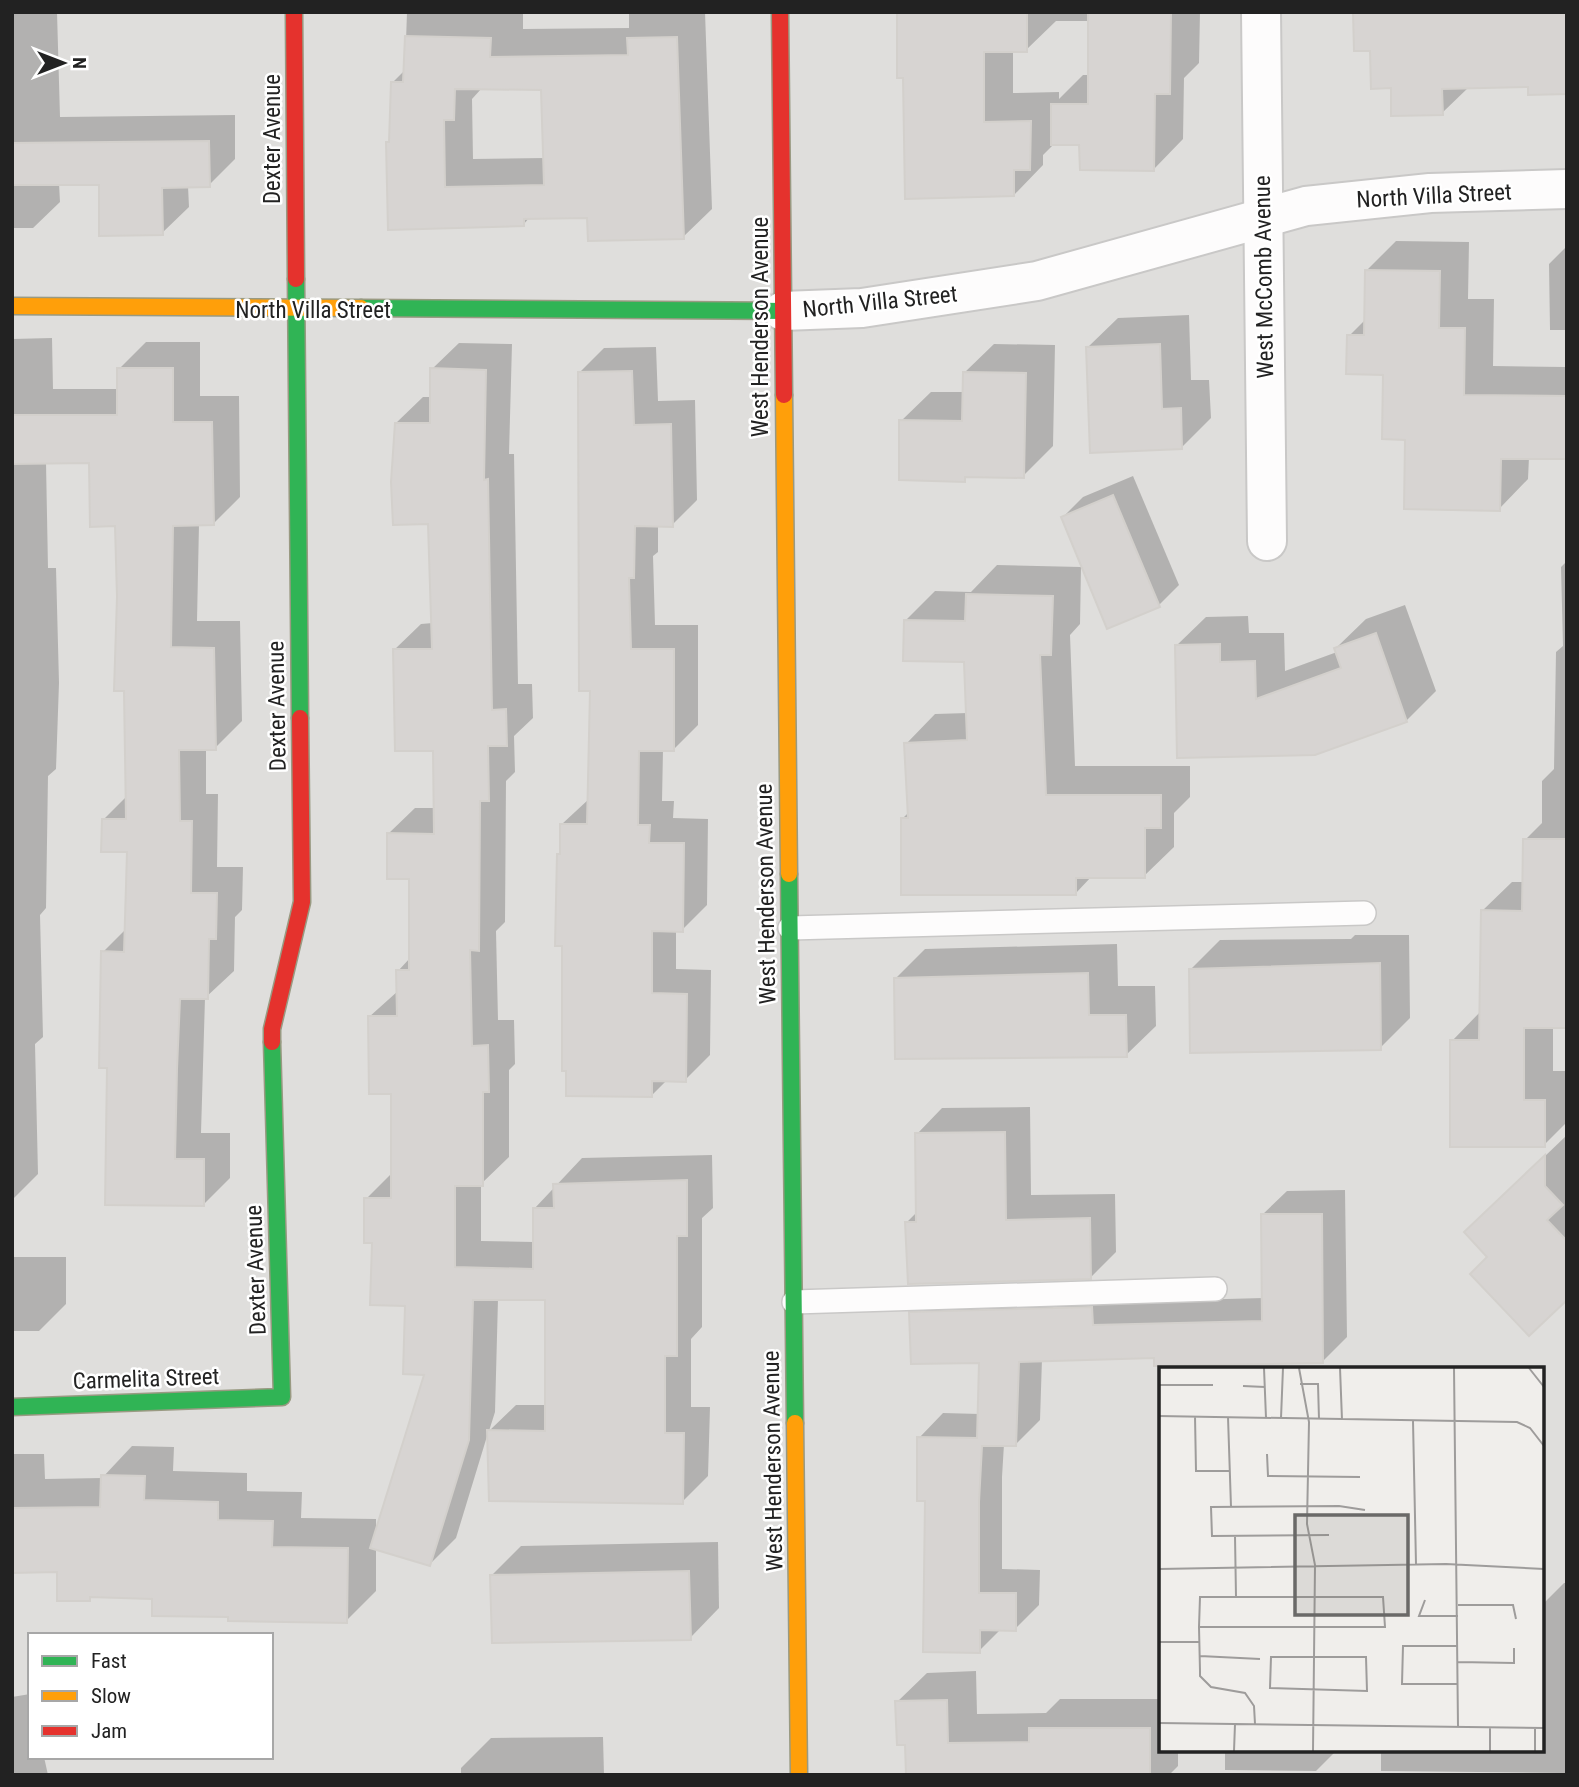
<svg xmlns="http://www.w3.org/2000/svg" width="1579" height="1787" font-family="'Roboto Condensed',sans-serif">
	<rect width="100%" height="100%" fill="#f0eeeb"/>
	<!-- residential -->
	<path fill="#dfdedc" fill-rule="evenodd" d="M12,12H1567V1775H12ZM1161,1369H1542V1750H1161ZM30,1635H271V1757H30Z"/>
	<!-- shadow -->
	<g fill="#0003" fill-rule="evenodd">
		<polygon points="12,12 57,12 60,117 235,115 235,159 209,185 188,186 189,207 162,233 100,183 59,183 60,202 33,228 12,228"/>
		<polygon points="108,12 181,12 108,13"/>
		<path d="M407,12H523V29L629,28V12H705L712,209L683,237L589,216L530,217L523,225L390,228L388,143L391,139L392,83L405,70ZM482,88H543L545,158L473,159L472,99Z"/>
		<path d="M898,12H1200L1199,63L1184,78L1183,139L1154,169L1080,143L1054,144L1043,155V165L1014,195L905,76ZM1056,21H1090V75H1083L1059,99V92L1013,93V50H1026Z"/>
		<polygon points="1354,12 1529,86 1469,87 1442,113 1392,86"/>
		<polygon points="1396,241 1469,242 1468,299 1494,299 1493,366 1565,367 1565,330 1550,330 1549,264 1567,246 1567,457 1529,457 1528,479 1499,509 1407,438 1385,373 1349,336 1366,319 1367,270"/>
		<polygon points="1189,315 1191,380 1209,380 1211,418 1181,448 1088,347 1118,318"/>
		<polygon points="52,338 53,389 119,389 119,369 146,342 200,342 200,396 239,396 240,497 213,524 199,524 197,621 240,621 242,721 215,748 206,748 206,794 218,794 217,867 243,867 242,910 235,917 234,971 205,998 201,1133 230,1133 230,1178 203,1205 109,1066 103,952 126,929 129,851 104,819 128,795 126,690 117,525 91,462 46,462 48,568 56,568 59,683 56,769 48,776 46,908 40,915 43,1037 35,1044 38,1174 12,1200 12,339"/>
		<path d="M459,343L512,344L509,454H514L518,684H532L533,718L514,736L515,772L506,781L505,922L496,931L498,1020H514L515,1064L509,1070V1157L481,1184V1241L534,1242V1209L582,1158L712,1155L713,1208L702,1218V1327L691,1339V1407H710L708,1476L682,1502L488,1433L456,1538L430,1564L376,1548V1591L346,1621L154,1597L93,1595L89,1599L59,1571H12V1454H44L45,1479L102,1478L132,1446L174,1447L173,1471L247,1473V1491L302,1492L301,1518L376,1519V1532L426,1373L407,1305L374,1241L366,1199L392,1173V1092L369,1017L398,991V971L410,958L411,877L388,834L415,808H435V749L394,650L421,624L433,623L430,522L396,423L423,397H432V369ZM498,1299H547V1405H516L489,1431L495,1412Z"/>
		<polygon points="994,344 1055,345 1053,446 1023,476 969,475 964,480 901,421 931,392 964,392 964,373"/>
		<polygon points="656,347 658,401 695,400 697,500 672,525 658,525 658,552 653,556 655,625 698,625 698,725 673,750 663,750 662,801 674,801 673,818 708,819 707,905 682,930 676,930 676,969 711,970 710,1055 685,1080 667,1080 652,1095 564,944 559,855 562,851 562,824 589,799 591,689 579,373 604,348"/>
		<polygon points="1133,476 1179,585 1159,605 1063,517 1083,497"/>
		<polygon points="1567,561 1567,1027 1553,1026 1553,1071 1567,1071 1567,1122 1544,1145 1452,1041 1481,1011 1482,911 1512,882 1524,882 1525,840 1542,823 1542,781 1554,769 1556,652 1563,646 1561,567"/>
		<polygon points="997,565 1081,567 1080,624 1070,635 1075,766 1190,766 1190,797 1174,813 1174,847 1144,876 1092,876 1076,893 903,818 909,812 906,744 935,714 968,713 965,661 906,620 935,591 971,592"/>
		<polygon points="1405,605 1436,691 1406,721 1315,753 1176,646 1206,617 1248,616 1249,633 1284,633 1285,671 1337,652 1336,648 1366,619"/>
		<polygon points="1355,935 1409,935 1410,1018 1380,1048 1190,970 1220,940 1351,939"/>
		<polygon points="1117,944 1118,986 1155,986 1156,1026 1126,1055 896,978 925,949"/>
		<polygon points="1030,1107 1031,1195 1115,1194 1116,1252 1091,1277 906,1223 918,1211 917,1134 942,1108"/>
		<polygon points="1567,1135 1567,1298 1490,1256 1496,1203"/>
		<polygon points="1345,1190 1347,1337 1323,1361 1156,1357 1042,1359 1040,1420 1016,1444 1004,1444 1002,1477 1002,1569 1040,1570 1039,1605 1015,1629 1001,1629 979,1651 927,1500 919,1438 943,1413 980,1414 980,1361 911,1313 935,1289 1116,1302 1263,1298 1262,1215 1287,1191"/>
		<polygon points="12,1257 66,1257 66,1304 39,1331 12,1331"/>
		<polygon points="718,1542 719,1608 690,1638 492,1575 521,1546"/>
		<polygon points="1564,1583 1567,1583 1567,1773 1381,1771 1381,1750 1542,1750 1542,1605"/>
		<polygon points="976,1671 977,1714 1046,1713 1060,1699 1161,1699 1161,1750 1178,1750 1178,1766 1169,1775 908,1775 907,1743 897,1702 927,1673"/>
		<polygon points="30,1694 30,1757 44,1757 48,1775 12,1775 12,1697"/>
		<polygon points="603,1737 604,1775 461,1775 461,1768 491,1738"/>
		<polygon points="1225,1750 1337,1750 1316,1771 1225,1770"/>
	</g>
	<!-- building -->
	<g fill="#d7d4d2" stroke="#d3d0cc" stroke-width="2" fill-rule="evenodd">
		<polygon points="897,12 1027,12 1027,52 984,52 984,122 1031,121 1030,170 1014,170 1014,196 905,199 903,78 897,78"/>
		<polygon points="1088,12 1171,12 1170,94 1155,94 1154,171 1080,170 1079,145 1051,145 1051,104 1088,104"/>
		<polygon points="1353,12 1567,12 1567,94 1528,95 1528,87 1442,89 1443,115 1391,116 1391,88 1371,89 1370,51 1354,51"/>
		<path d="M405,36L491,38L490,57L628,55L627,38L677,37L684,239L588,241L587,218L524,219V226L388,230L386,142H389L391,82H403ZM455,89L541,90L544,185L445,187L444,120H454Z"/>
		<polygon points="209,141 210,187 162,188 163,235 99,236 99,185 12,185 12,143"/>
		<polygon points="1365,270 1440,271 1439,328 1465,328 1464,395 1567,396 1567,459 1501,459 1500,511 1404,509 1405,440 1382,439 1383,375 1346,374 1347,335 1364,335"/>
		<polygon points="1160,344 1162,409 1181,408 1182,449 1090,453 1086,347"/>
		<polygon points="117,368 173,368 173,422 212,422 214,525 173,526 171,647 214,648 216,750 179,750 180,821 192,821 191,893 217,893 216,939 209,939 208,999 180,999 177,1069 175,1159 204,1159 204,1206 105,1205 107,1068 99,1068 101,951 124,952 127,852 101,852 102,819 126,819 124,691 114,691 117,597 115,526 90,527 89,463 12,464 12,415 117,415"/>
		<polygon points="430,368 486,370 484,480 488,479 492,710 506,709 507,746 488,746 489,801 480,801 479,951 470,950 472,1046 488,1045 489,1092 483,1092 483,1186 455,1186 455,1267 533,1269 533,1208 554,1208 553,1184 687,1180 687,1236 677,1236 677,1356 665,1356 665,1433 684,1433 683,1504 489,1501 487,1430 545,1431 545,1300 473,1300 469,1440 430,1566 370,1548 424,1375 403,1374 405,1306 370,1305 372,1243 364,1243 364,1198 391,1198 391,1094 369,1094 368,1016 397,1016 396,970 409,970 409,879 387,879 387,833 434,834 433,751 395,751 393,649 432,649 428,524 393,525 391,482 395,423 430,423"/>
		<polygon points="632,371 634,425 671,424 673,527 635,526 634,578 629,578 631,649 674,649 674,751 639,751 638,825 650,825 649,843 684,843 683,932 652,931 652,993 687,994 686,1082 652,1081 652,1097 566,1096 566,1071 562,1071 562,946 555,946 557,854 560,854 560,824 587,824 590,691 579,691 578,372"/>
		<polygon points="963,372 1026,373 1024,478 965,477 965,482 899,480 899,420 962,421"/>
		<polygon points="1113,495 1160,607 1107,629 1061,517"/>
		<polygon points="966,594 1053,596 1051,655 1040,655 1046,795 1161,795 1161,828 1145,828 1145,878 1076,878 1076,895 901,895 901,818 908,818 904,743 967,740 964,662 903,661 904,620 965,621"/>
		<polygon points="1376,633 1407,722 1315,755 1177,758 1175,645 1220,644 1220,662 1255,661 1256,699 1341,668 1334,648"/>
		<polygon points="1523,839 1567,839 1567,1028 1524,1028 1524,1100 1545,1100 1545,1147 1450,1147 1450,1040 1479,1040 1481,910 1522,911"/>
		<polygon points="1380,963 1381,1050 1190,1053 1189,969"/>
		<polygon points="1088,973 1089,1015 1126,1015 1127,1057 895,1059 894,978"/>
		<polygon points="1005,1132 1006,1220 1090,1218 1091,1279 908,1284 905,1222 916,1222 915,1133"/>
		<polygon points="1545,1155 1545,1186 1563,1205 1547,1220 1567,1241 1567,1300 1529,1336 1470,1274 1487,1257 1464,1232"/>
		<polygon points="1261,1214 1322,1214 1323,1363 1154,1366 1154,1358 1019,1362 1016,1446 982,1446 979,1502 979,1593 1016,1593 1016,1631 980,1630 980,1653 923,1652 925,1501 917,1501 917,1437 977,1438 979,1363 911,1364 909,1312 1092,1307 1093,1325 1262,1321"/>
		<polygon points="101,1475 145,1476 144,1500 218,1502 218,1520 273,1521 272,1547 348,1548 347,1623 228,1621 228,1617 152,1616 152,1599 90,1597 90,1601 57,1601 57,1572 12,1573 12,1508 100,1507"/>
		<polygon points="689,1571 691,1640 492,1643 490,1575"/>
		<polygon points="947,1700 948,1743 1029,1742 1029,1728 1150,1728 1150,1775 906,1775 905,1745 897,1745 895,1701"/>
	</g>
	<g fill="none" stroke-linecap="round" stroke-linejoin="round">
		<defs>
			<g id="lane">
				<polyline points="790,928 1364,913"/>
				<polyline points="794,1302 1215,1289"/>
			</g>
			<g id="street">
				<polyline points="1261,12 1267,541"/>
				<polyline points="783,311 862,308 1037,281 1306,206 1430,193 1567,189"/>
			</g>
			<g id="fast">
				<polyline points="296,279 300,718"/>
				<polyline points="361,308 783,311"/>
				<polyline points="789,874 795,1423"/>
				<polyline points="12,1407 282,1397 272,1042"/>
			</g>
			<g id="slow">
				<polyline points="12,306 361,308"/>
				<polyline points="784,395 789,874"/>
				<polyline points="795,1423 799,1775"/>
			</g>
			<g id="jam">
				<polyline points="294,12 296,279"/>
				<polyline points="780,12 784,395"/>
				<polyline points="272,1042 272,1029 302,902 300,718"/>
			</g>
		</defs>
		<!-- lane casing -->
		<use href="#lane" stroke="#c9c8c7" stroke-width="26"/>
		<!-- street casing -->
		<use href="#street" stroke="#c9c8c7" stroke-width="42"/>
		<!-- fast casing -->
		<use href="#fast" stroke="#999a82" stroke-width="19"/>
		<!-- slow casing -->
		<use href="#slow" stroke="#999a82" stroke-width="19"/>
		<!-- jam casing -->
		<use href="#jam" stroke="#999a82" stroke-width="19"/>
		<!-- lane -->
		<use href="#lane" stroke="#fdfcfc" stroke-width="23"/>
		<!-- street -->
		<use href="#street" stroke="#fdfcfc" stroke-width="38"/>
		<!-- fast -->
		<use href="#fast" stroke="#30b455" stroke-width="16"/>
		<!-- slow -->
		<use href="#slow" stroke="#ff9f0a" stroke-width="16"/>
		<!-- jam -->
		<use href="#jam" stroke="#e5322d" stroke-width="16"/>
	</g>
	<g text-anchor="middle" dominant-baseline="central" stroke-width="5" stroke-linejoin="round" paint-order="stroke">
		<!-- street labels -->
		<g font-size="23" fill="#222" stroke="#fff">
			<text transform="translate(272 139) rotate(-90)">Dexter Avenue</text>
			<text transform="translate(1434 196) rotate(-3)">North Villa Street</text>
			<text transform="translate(1264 277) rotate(-91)">West McComb Avenue</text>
			<text transform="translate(880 302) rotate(-6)">North Villa Street</text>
			<text x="313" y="310">North Villa Street</text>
			<text transform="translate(760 327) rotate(-90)">West Henderson Avenue</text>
			<text transform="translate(277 706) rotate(-91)">Dexter Avenue</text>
			<text transform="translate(766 894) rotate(-91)">West Henderson Avenue</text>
			<text transform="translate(256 1270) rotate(-92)">Dexter Avenue</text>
			<text transform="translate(146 1379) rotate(-2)">Carmelita Street</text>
			<text transform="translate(773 1461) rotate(-91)">West Henderson Avenue</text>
		</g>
	</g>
	<!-- overview -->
	<g transform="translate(1159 1367)">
		<rect width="385" height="385" fill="#f0eeeb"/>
		<path fill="none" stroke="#9e9c9b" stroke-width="2" d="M105,1L107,51M140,1L150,55L148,157L156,198L154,384M181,1L183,53M295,1L299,359M370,1L385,20M141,17H159L160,52M0,18H54M84,19L106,20M0,49L358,55L371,61L385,79M36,49L37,104H71M69,50L72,140M122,51L124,1M254,54L257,197M108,87L109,109L201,110M170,168L53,169L52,140L180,139L206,143M76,169L77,230M0,202L287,197L385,202M266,233L260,249H299M299,238H354L357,252M40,260H226L224,230H41L40,260L41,304V309L52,320L86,326L95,339L96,357M0,275H41M298,279H244L243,317H298M41,289L101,292M112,290H207L208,324L111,321ZM299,295L355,296V281M0,356L385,361M75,384L76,357M331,384V360M376,384V361"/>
		<path fill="#6a6968" fill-opacity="0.15" stroke="#6a6968" stroke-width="3.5" d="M136,148H249V248H136Z"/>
		<rect width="385" height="385" fill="none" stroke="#222" stroke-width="3.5"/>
	</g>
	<!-- border -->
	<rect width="1579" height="1787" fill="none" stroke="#222222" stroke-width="28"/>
	<!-- legend -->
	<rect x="28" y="1633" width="245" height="126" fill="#ffffff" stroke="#a7a7a7" stroke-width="2"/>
	<rect x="42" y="1656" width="35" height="10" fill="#30b455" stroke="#a7a7a7" stroke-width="2"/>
	<text x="91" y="1668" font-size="21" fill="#222222">Fast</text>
	<rect x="42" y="1691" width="35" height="10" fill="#ff9f0a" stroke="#a7a7a7" stroke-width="2"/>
	<text x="91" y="1703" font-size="21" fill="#222222">Slow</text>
	<rect x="42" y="1726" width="35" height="10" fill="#e5322d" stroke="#a7a7a7" stroke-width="2"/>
	<text x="91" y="1738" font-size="21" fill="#222222">Jam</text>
	<!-- north arrow -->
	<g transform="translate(63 63) rotate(90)" stroke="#ffffff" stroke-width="5" paint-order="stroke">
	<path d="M0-5L12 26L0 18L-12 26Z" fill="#222222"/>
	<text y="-10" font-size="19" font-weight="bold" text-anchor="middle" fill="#222222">N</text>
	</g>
</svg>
